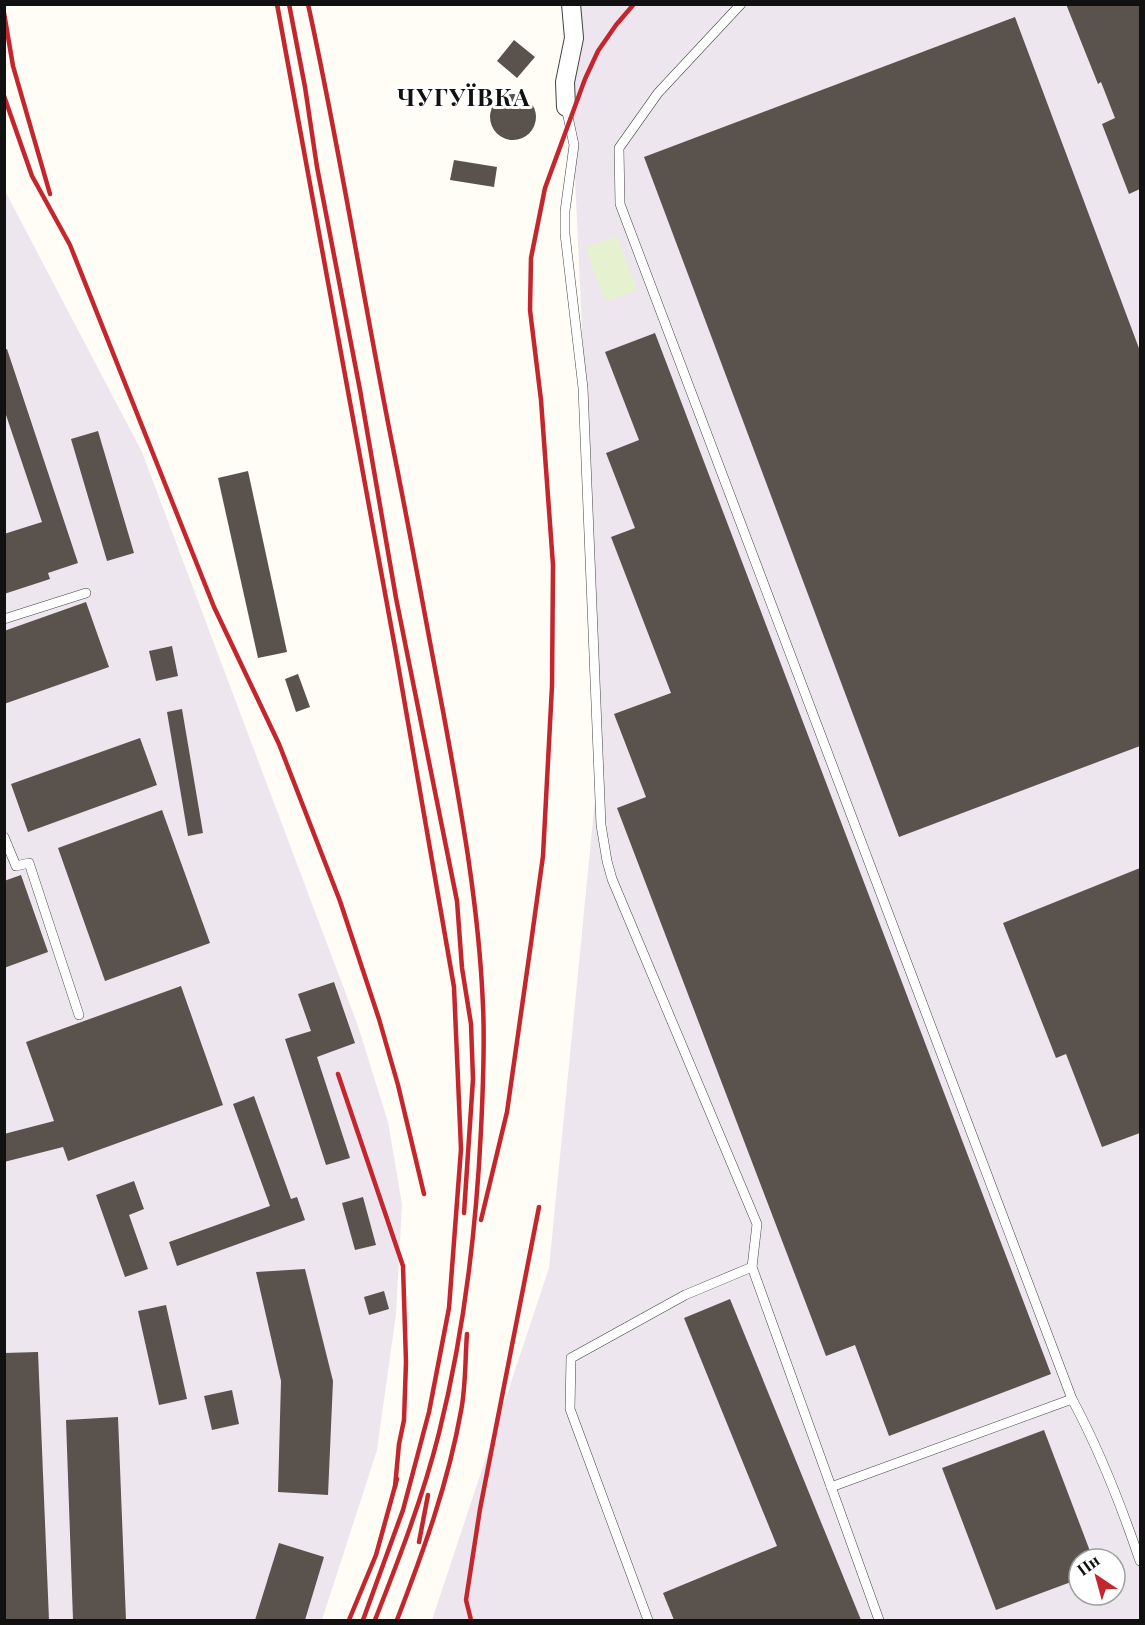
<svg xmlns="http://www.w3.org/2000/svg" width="1145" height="1625" font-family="'Playfair Display',serif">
	<rect width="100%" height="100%" fill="#fffdf5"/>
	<!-- industrial -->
	<g fill="#eee6ef" fill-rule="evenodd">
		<path d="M567,5H1140V1620H432L549,1268L601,739ZM1079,1559H1115V1595H1079Z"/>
		<polygon points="4,189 142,452 358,1026 388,1122 402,1204 396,1314 377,1450 322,1620 5,1620"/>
	</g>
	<!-- pitch -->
	<polygon fill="#e6f2cf" points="617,236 637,290 605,301 586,248"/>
	<!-- building -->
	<g fill="#5a524d">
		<polygon points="1066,4 1140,4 1140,189 1129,194 1102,124 1115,118 1101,82 1098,84"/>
		<polygon points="1015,17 1140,351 1140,746 899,837 644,157"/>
		<polygon points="514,40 535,57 517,78 497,61"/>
		<circle cx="513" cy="117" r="23"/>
		<polygon points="454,160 497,167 494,187 450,180"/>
		<polygon points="655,333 1051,1374 889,1436 855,1345 826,1356 617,808 646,797 614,714 671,693 611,537 635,528 606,453 639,440 605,352"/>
		<polygon points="7,349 78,563 48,573 50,579 4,594 4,534 42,522 4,409 4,350"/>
		<polygon points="98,431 134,553 107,561 71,439"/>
		<polygon points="248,471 287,652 258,658 218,478"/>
		<polygon points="86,602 109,667 4,704 4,631"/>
		<polygon points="172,646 178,676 156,681 149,651"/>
		<polygon points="298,674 310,707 296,712 285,679"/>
		<polygon points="182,709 203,833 188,836 167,712"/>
		<polygon points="140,738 157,785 28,832 11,784"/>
		<polygon points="162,810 210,943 105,981 58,848"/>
		<polygon points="1140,868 1140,1133 1102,1147 1066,1054 1056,1058 1003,923"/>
		<polygon points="21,875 48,952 4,968 4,881"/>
		<polygon points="334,982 355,1043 317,1057 350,1158 326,1165 285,1039 311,1031 298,994"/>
		<polygon points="181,986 223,1105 68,1161 63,1147 4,1162 4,1134 54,1121 26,1042"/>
		<polygon points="254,1096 291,1199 297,1197 305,1220 177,1266 169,1242 270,1206 233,1104"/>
		<polygon points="134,1181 144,1209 129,1215 148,1269 125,1277 96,1195"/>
		<polygon points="363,1197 376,1245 355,1250 342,1203"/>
		<polygon points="305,1269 333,1381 328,1495 278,1492 281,1381 256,1272"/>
		<polygon points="384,1291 389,1309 369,1315 364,1297"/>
		<polygon points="730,1299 823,1527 861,1620 674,1620 663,1593 777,1546 684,1318"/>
		<polygon points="166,1305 187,1399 159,1405 138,1311"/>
		<polygon points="38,1352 49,1620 4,1620 4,1353"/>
		<polygon points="232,1390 239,1424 212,1430 204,1396"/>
		<polygon points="118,1417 126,1620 73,1620 66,1420"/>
		<polygon points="1044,1430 1093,1559 1079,1559 1079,1579 996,1610 942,1468"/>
		<polygon points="279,1543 324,1557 305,1620 255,1620"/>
	</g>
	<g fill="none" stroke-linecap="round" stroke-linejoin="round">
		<defs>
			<g id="lane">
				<path d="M741,4L658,93L619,148L620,204L1072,1399C1100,1451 1121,1505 1140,1561"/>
				<polyline points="566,107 574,145 565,211 565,234 583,388 601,825 607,861 612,879 757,1224 752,1267 879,1620"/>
				<polyline points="4,619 86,593"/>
				<polyline points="4,837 16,866 29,863 79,1015"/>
				<polyline points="831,1487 1072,1399"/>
				<polyline points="648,1620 570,1409 571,1358 685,1295 752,1267"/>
			</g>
			<polyline id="street" points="566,107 565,82 574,38 571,4"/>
		</defs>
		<!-- lane casing -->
		<use href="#lane" stroke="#444" stroke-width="10"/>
		<!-- street casing -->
		<use href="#street" stroke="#444" stroke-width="20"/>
		<!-- lane -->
		<use href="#lane" stroke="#fff" stroke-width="9"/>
		<!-- street -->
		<use href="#street" stroke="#fff" stroke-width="18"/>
		<!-- rail -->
		<g stroke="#c4262e" stroke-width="4.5">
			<polyline points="277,4 396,653 454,987 461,1149 449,1308 429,1412 403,1510 363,1620"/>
			<polyline points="289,4 305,87 317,167 360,390 396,598 457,901 462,968 471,1024 473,1079 464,1213"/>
			<path d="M308,4C340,150 363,297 392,443C410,532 426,622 443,711C461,809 479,907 483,1006C485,1048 483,1089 481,1130C476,1233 464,1333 439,1433C423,1497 399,1559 375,1620"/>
			<polyline points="4,13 13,66 50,194"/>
			<polyline points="4,96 32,176 70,245 214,607 279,744 340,901 379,1019 398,1085 424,1194"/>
			<polyline points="338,1074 403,1266 406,1362 404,1420 399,1444 395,1487"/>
			<polyline points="481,1220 507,1112 531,943 543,856 552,686 553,565 541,400 530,310 531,258 545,188 585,79 598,51 616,25 634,4"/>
			<polyline points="419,1542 428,1495"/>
			<polyline points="349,1620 376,1555 397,1479"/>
			<path d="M397,1620C423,1552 448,1484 461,1411C466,1386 465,1359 467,1334"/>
			<polyline points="471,1620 466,1600 480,1509 539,1207"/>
		</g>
	</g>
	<g text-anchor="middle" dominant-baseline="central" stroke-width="6" stroke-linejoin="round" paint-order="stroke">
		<!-- district labels -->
		<g font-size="24" font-weight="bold" letter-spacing="1.5" fill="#111" stroke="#fff">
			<text x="464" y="96">ЧУГУЇВКА</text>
		</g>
	</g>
	<!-- border -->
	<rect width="1145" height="1625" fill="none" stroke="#111111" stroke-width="12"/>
	<!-- north arrow -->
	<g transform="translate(1097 1577) rotate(324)"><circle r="28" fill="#ffffff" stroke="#a0a0a0" stroke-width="1.5"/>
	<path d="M0-4.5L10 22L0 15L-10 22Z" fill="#c4262e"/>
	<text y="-9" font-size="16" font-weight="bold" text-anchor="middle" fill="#111111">Пн</text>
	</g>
</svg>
